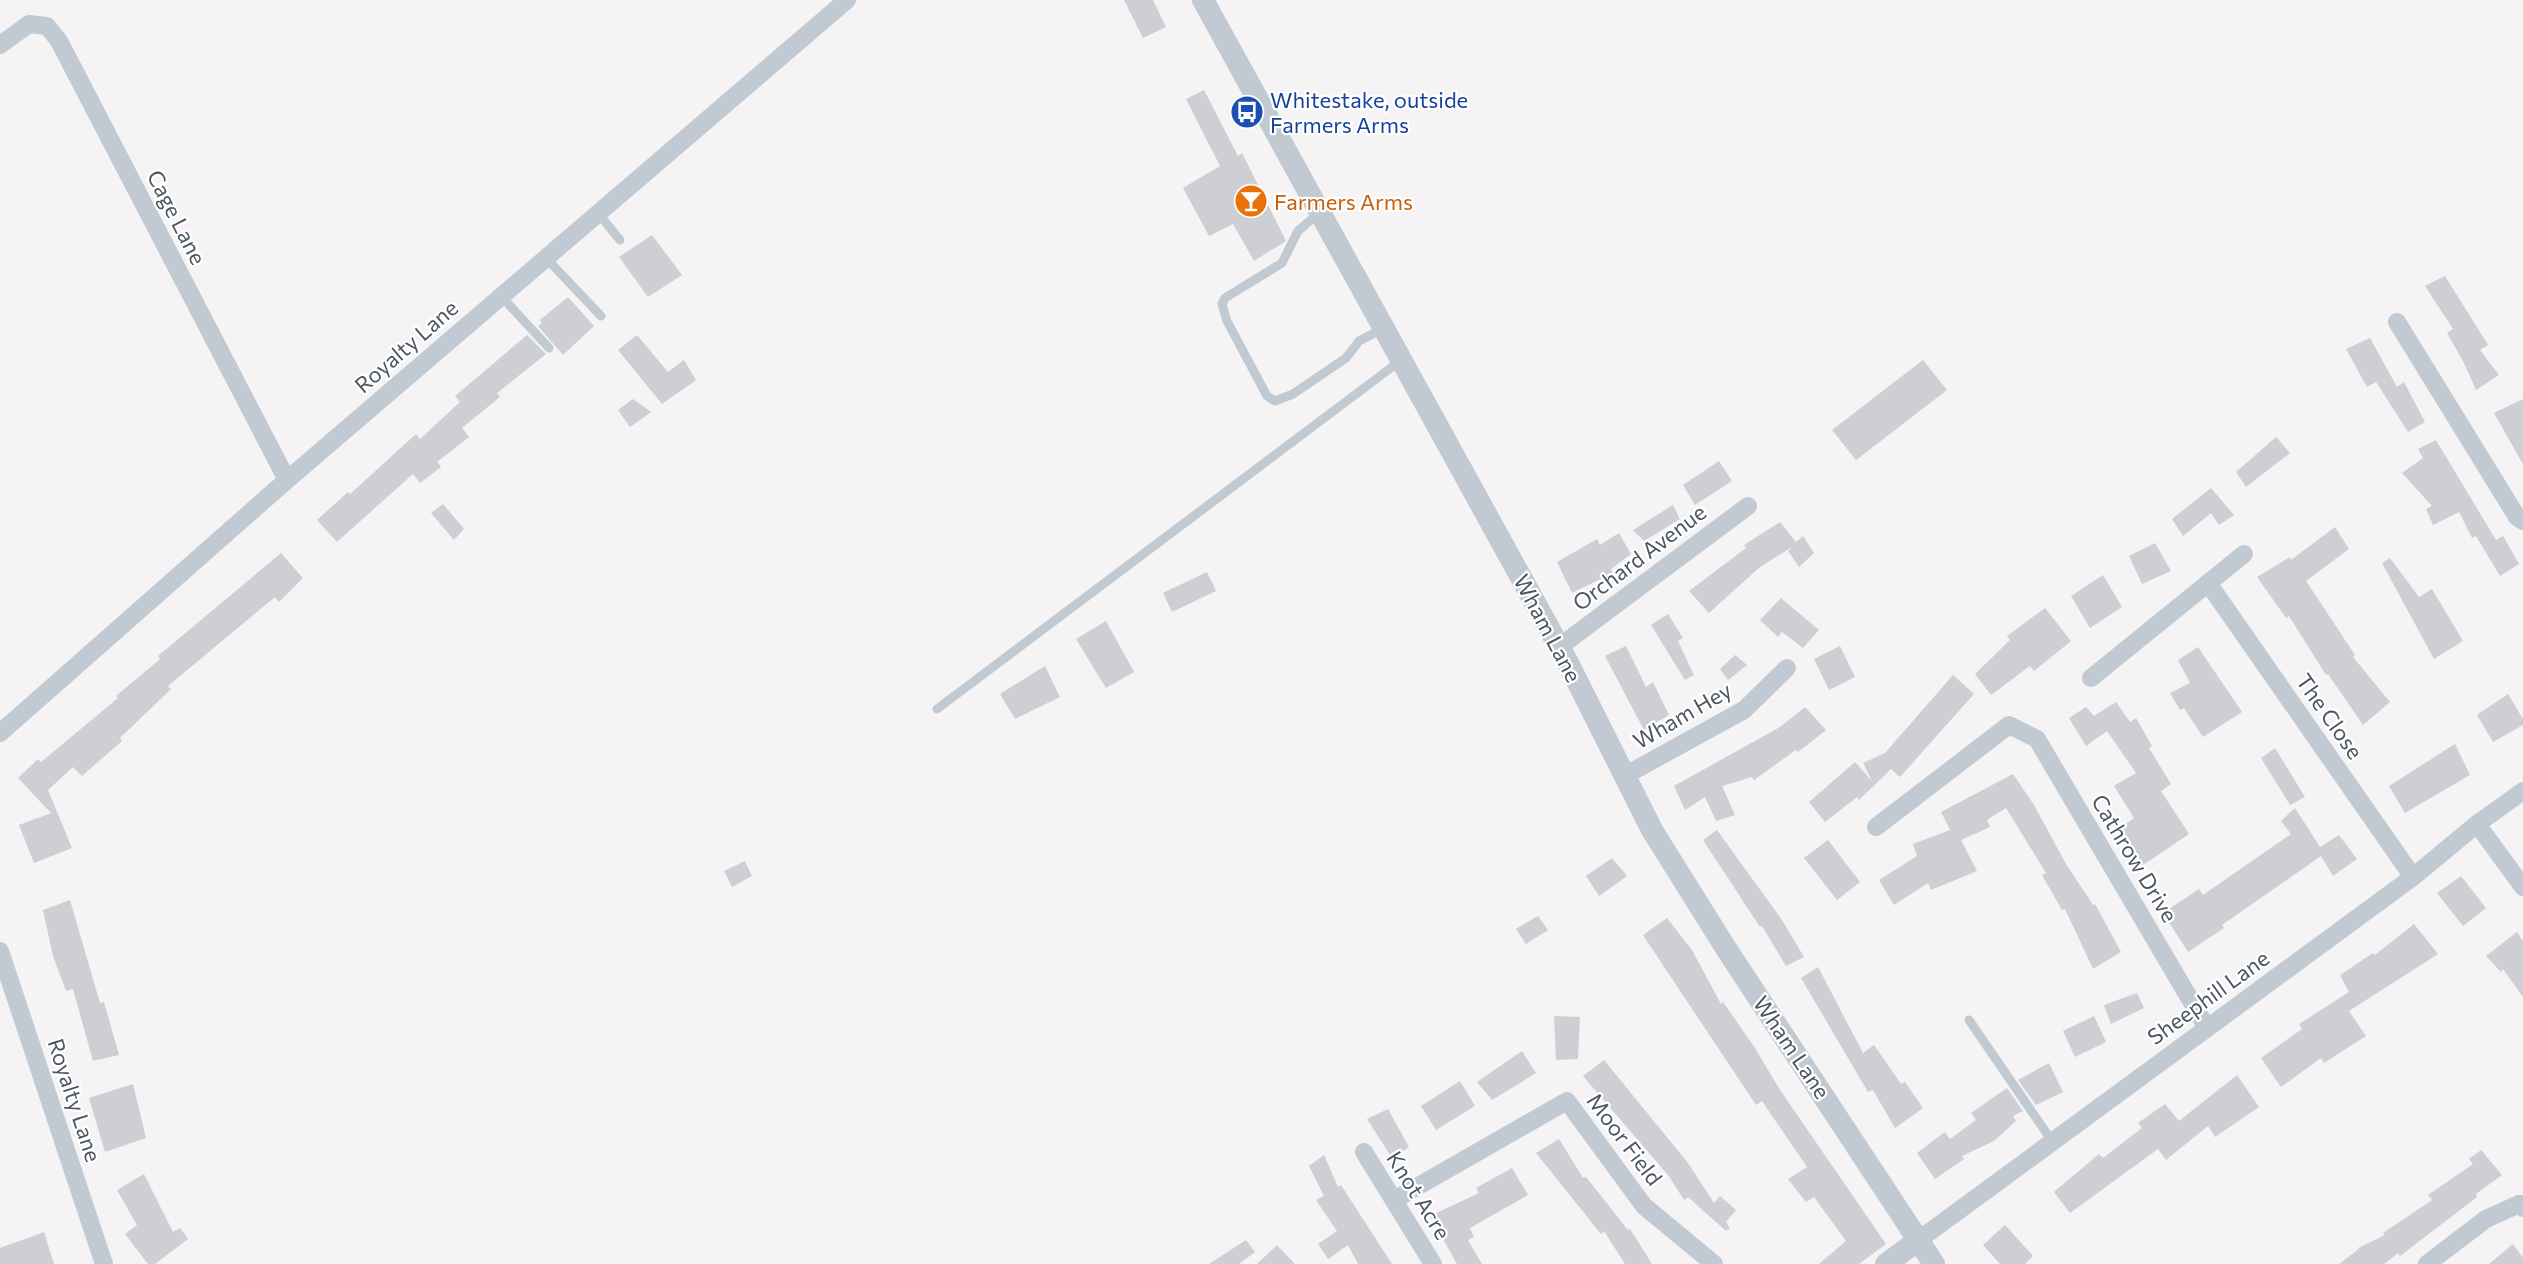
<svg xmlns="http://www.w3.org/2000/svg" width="2523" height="1264" font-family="Commissioner,sans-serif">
	<rect width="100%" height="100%" fill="#f5f3f3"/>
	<!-- building -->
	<g fill="#cdcfd5">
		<polygon points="1124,0 1153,0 1166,27 1143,38"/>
		<polygon points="1204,90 1238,156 1242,153 1286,241 1254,261 1233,224 1209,236 1183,188 1220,166 1186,99"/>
		<polygon points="652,235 682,275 648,297 619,257"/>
		<polygon points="2445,276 2488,345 2480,350 2499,375 2476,390 2463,361 2447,333 2453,329 2425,286"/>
		<polygon points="568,297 594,326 563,355 538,326 542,323 540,320"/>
		<polygon points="527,335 546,354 497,393 500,397 462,428 469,437 437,462 441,467 420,483 413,474 337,542 317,520 348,492 350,494 416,434 420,439 460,402 455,396"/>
		<polygon points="637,335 668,372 684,360 696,380 662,404 618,350"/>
		<polygon points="2370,338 2397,387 2404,382 2425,422 2408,432 2376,382 2367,387 2346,349"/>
		<polygon points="1923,360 1947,390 1856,460 1832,430"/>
		<polygon points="633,399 651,412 630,427 618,410"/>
		<polygon points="2523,399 2523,464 2494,413"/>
		<polygon points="2276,437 2290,453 2246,487 2236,472"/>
		<polygon points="2436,440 2496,540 2503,536 2519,564 2500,576 2476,536 2472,538 2459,512 2433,525 2426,509 2432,506 2402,473 2423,458 2418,449"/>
		<polygon points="1719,461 1732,481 1695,505 1683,485"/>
		<polygon points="2211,488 2234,515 2219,525 2211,513 2183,536 2172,519"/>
		<polygon points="443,504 464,529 454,540 431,513"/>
		<polygon points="1673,505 1680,519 1644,541 1633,530"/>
		<polygon points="1780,522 1796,542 1803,536 1814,553 1799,567 1788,551 1792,547 1760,567 1709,613 1689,591 1746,548 1744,545"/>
		<polygon points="2335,527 2349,549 2306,581 2355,655 2353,657 2390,702 2363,725 2328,674 2326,675 2289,616 2286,618 2257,577 2290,557 2291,560"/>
		<polygon points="1619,533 1631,554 1611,569 1613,573 1572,593 1557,562 1597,539 1600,545"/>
		<polygon points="2155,543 2171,571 2142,584 2129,556"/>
		<polygon points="281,553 303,578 279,602 275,597 168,686 171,689 120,738 122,741 82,776 73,767 48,790 72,848 34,863 19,825 51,813 18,778 38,759 41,762 118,698 116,696 160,659 158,656"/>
		<polygon points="2390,558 2419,597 2432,589 2463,641 2434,659 2382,563"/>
		<polygon points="1207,572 1216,591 1172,612 1163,593"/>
		<polygon points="2103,575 2122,607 2090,628 2071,596"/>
		<polygon points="1781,598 1819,630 1803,648 1782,632 1778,637 1760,620"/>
		<polygon points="2045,608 2071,641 2034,671 2030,666 1991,695 1975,674 2010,640 2007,636"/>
		<polygon points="1668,614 1683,638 1678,641 1694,675 1685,680 1651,625"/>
		<polygon points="1106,621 1134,672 1106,688 1076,639"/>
		<polygon points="1626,646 1646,687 1653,682 1669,715 1644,730 1605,656"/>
		<polygon points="1840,646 1855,677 1829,690 1814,659"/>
		<polygon points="2198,647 2242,712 2203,737 2184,708 2180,710 2170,693 2190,683 2178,660"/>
		<polygon points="1735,655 1747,665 1728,680 1720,669"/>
		<polygon points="1045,666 1060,697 1015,719 1000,694"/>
		<polygon points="1953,675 1974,694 1900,777 1891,769 1859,800 1857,797 1825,822 1809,802 1855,762 1872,781 1863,763 1885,753"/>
		<polygon points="2508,694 2523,719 2523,725 2493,742 2477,715"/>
		<polygon points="2116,702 2130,722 2136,718 2152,746 2149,748 2171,784 2161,791 2189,834 2143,865 2119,829 2134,818 2114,786 2136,773 2107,731 2086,746 2069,718 2086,707 2094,716"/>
		<polygon points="1805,707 1826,730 1798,752 1796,750 1754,780 1752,777 1722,786 1735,815 1716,821 1705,797 1685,810 1674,786 1780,727"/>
		<polygon points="2455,744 2470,775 2405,813 2389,786"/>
		<polygon points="2275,748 2305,797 2290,805 2261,758"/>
		<polygon points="2013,774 2034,805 2066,864 2093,905 2095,904 2121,952 2093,969 2065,909 2062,910 2042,875 2046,873 2006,808 1987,820 1990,827 1961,840 1977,871 1931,890 1928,883 1894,905 1879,880 1917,856 1913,844 1950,830 1941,812"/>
		<polygon points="2295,808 2320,847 2339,835 2357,859 2333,876 2321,856 2222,925 2224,928 2188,952 2163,913 2199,889 2203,895 2291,834 2281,821"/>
		<polygon points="1717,830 1782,920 1804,957 1786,966 1762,926 1760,927 1703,840"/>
		<polygon points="1828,840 1860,882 1837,900 1804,858"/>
		<polygon points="1612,858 1627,876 1599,896 1586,876"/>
		<polygon points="745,861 752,876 732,887 724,871"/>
		<polygon points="2461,876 2486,908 2463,926 2437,893"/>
		<polygon points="70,900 100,1003 104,1002 119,1055 93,1061 73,989 66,991 53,956 43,910"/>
		<polygon points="1538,916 1548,930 1526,944 1516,929"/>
		<polygon points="1667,918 1692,950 1721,1004 1723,1002 1755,1048 1780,1090 1886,1244 1859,1264 1819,1264 1846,1241 1814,1197 1806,1202 1788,1179 1807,1167 1762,1101 1756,1105 1643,935"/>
		<polygon points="2414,924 2438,954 2349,1011 2366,1036 2324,1063 2321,1058 2281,1087 2261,1058 2302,1029 2299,1024 2349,992 2340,975 2373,953 2375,955"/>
		<polygon points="2517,932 2523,941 2523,997 2503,969 2501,972 2486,956"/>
		<polygon points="1818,967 1863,1053 1874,1045 1901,1084 1905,1082 1923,1108 1895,1128 1873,1090 1868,1092 1801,978"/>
		<polygon points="2137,993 2144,1008 2111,1024 2104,1005"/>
		<polygon points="1554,1016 1580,1017 1578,1059 1556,1060"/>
		<polygon points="2094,1016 2106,1042 2075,1057 2063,1031"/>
		<polygon points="1522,1051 1536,1073 1492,1100 1477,1082"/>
		<polygon points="1604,1060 1688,1163 1714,1203 1720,1196 1736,1210 1726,1222 1730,1228 1726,1231 1688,1197 1684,1200 1668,1175 1583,1076"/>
		<polygon points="2049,1063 2063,1092 2036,1105 2018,1080"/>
		<polygon points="2237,1075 2259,1107 2215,1137 2208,1126 2166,1160 2158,1149 2070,1213 2054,1192 2099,1154 2103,1158 2142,1128 2138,1123 2165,1104 2179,1121"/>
		<polygon points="1460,1081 1475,1106 1436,1130 1421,1106"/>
		<polygon points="133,1084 146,1138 105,1152 89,1098"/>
		<polygon points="2007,1088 2023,1111 2013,1116 2016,1121 1994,1141 1962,1156 1964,1159 1935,1179 1917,1153 1945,1132 1950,1139 1976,1120 1971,1113"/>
		<polygon points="1388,1109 1409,1147 1392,1158 1367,1119"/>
		<polygon points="1559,1139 1583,1178 1586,1177 1628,1230 1630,1229 1652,1264 1625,1264 1604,1231 1601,1234 1536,1153"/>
		<polygon points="2481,1150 2502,1175 2476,1194 2477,1197 2400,1256 2398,1253 2384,1264 2339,1264 2359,1249 2358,1248 2385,1235 2383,1233 2432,1200 2428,1195 2473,1164 2469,1159"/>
		<polygon points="1324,1155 1338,1187 1341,1185 1392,1264 1358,1264 1348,1245 1328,1259 1318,1244 1337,1231 1316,1200 1324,1196 1309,1166"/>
		<polygon points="1512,1168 1528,1195 1470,1228 1474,1237 1468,1240 1482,1264 1457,1264 1430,1216 1479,1193 1476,1188"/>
		<polygon points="144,1174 173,1232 180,1228 188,1239 155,1264 148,1264 125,1234 137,1225 117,1190"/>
		<polygon points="2005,1225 2033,1256 2025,1264 2000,1264 1983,1245"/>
		<polygon points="44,1232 54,1264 0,1264 0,1248"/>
		<polygon points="1246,1240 1255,1252 1239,1264 1209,1264"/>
		<polygon points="2513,1244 2523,1258 2523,1264 2489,1264"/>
		<polygon points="1277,1245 1295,1264 1257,1264"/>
	</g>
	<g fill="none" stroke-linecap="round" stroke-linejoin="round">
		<!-- service -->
		<g stroke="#c1cad2" stroke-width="9">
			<polyline points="1320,212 1298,231 1282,263 1225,298 1222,304 1227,321 1267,396 1275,401 1293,394 1346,358 1359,341 1382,329"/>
			<polyline points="598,213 620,240"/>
			<polyline points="546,258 601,316"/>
			<polyline points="501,296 549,348"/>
			<polyline points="937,709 1400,361"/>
			<polyline points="1969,1020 2052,1141"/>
		</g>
		<!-- minor -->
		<g stroke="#c1cad2" stroke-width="18">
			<polyline points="0,45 29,24 47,26 59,41 287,480"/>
			<polyline points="2397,322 2517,517 2523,521"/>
			<polyline points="2208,583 2413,877"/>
			<polyline points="1559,647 1748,506"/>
			<polyline points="2091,678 2244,554"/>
			<polyline points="0,733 287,480 847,0"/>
			<polyline points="1624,776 1744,710 1787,668"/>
			<polyline points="2477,824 2523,887"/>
			<polyline points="1876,827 2009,725 2037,739 2207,1028"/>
			<polyline points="0,951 104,1264"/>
			<polyline points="1364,1152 1433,1264"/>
			<polyline points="1394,1200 1567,1101 1644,1206 1714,1264"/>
			<polyline points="1920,1239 2413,877 2477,824 2523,791"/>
			<polyline points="2427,1264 2486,1219 2519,1204 2523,1208"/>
		</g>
		<!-- tertiary -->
		<g stroke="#c1cad2" stroke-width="22">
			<polyline points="1203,0 1567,661 1652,830 1727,950 1934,1264"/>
			<polyline points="1886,1264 1920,1239"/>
		</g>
	</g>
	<!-- icons -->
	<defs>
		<symbol id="bus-disc" viewBox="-11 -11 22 22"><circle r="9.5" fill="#1a4fb4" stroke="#fff"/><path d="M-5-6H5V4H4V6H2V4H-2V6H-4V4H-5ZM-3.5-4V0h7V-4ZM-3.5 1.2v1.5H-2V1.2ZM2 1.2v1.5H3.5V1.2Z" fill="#fff"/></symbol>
		<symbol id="bar-disc" viewBox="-11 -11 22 22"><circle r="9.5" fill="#e8710a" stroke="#fff"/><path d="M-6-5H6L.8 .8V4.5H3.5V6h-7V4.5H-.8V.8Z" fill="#fff"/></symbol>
	</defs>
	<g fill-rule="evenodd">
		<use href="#bus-disc" x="1228" y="93" width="38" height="38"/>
		<use href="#bar-disc" x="1232" y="182" width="38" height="38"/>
	</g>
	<g text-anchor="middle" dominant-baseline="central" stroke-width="4.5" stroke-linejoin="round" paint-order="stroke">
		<!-- transit labels -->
		<g font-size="22" fill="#164399" stroke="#fff" text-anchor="start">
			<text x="1270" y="99">Whitestake, outside<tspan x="1270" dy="25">Farmers Arms</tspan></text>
		</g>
		<!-- food labels -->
		<g font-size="22" fill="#c56008" stroke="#fff" text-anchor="start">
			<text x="1274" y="201">Farmers Arms</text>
		</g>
		<!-- street labels -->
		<g font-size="22" fill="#4a5661" stroke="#fff">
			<text transform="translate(177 217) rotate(63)">Cage Lane</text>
			<text transform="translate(406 346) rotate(-41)">Royalty Lane</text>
			<text transform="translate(1639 557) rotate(-37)">Orchard Avenue</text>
			<text transform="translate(1548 628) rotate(62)">Wham Lane</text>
			<text transform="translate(1682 715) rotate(-30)">Wham Hey</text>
			<text transform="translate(2330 716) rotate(55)">The Close</text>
			<text transform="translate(2135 858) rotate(59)">Cathrow Drive</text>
			<text transform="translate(2208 997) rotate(-36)">Sheephill Lane</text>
			<text transform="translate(1792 1047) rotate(56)">Wham Lane</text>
			<text transform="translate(75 1100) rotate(72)">Royalty Lane</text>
			<text transform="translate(1625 1139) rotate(53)">Moor Field</text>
			<text transform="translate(1419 1195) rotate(58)">Knot Acre</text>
		</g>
	</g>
</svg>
